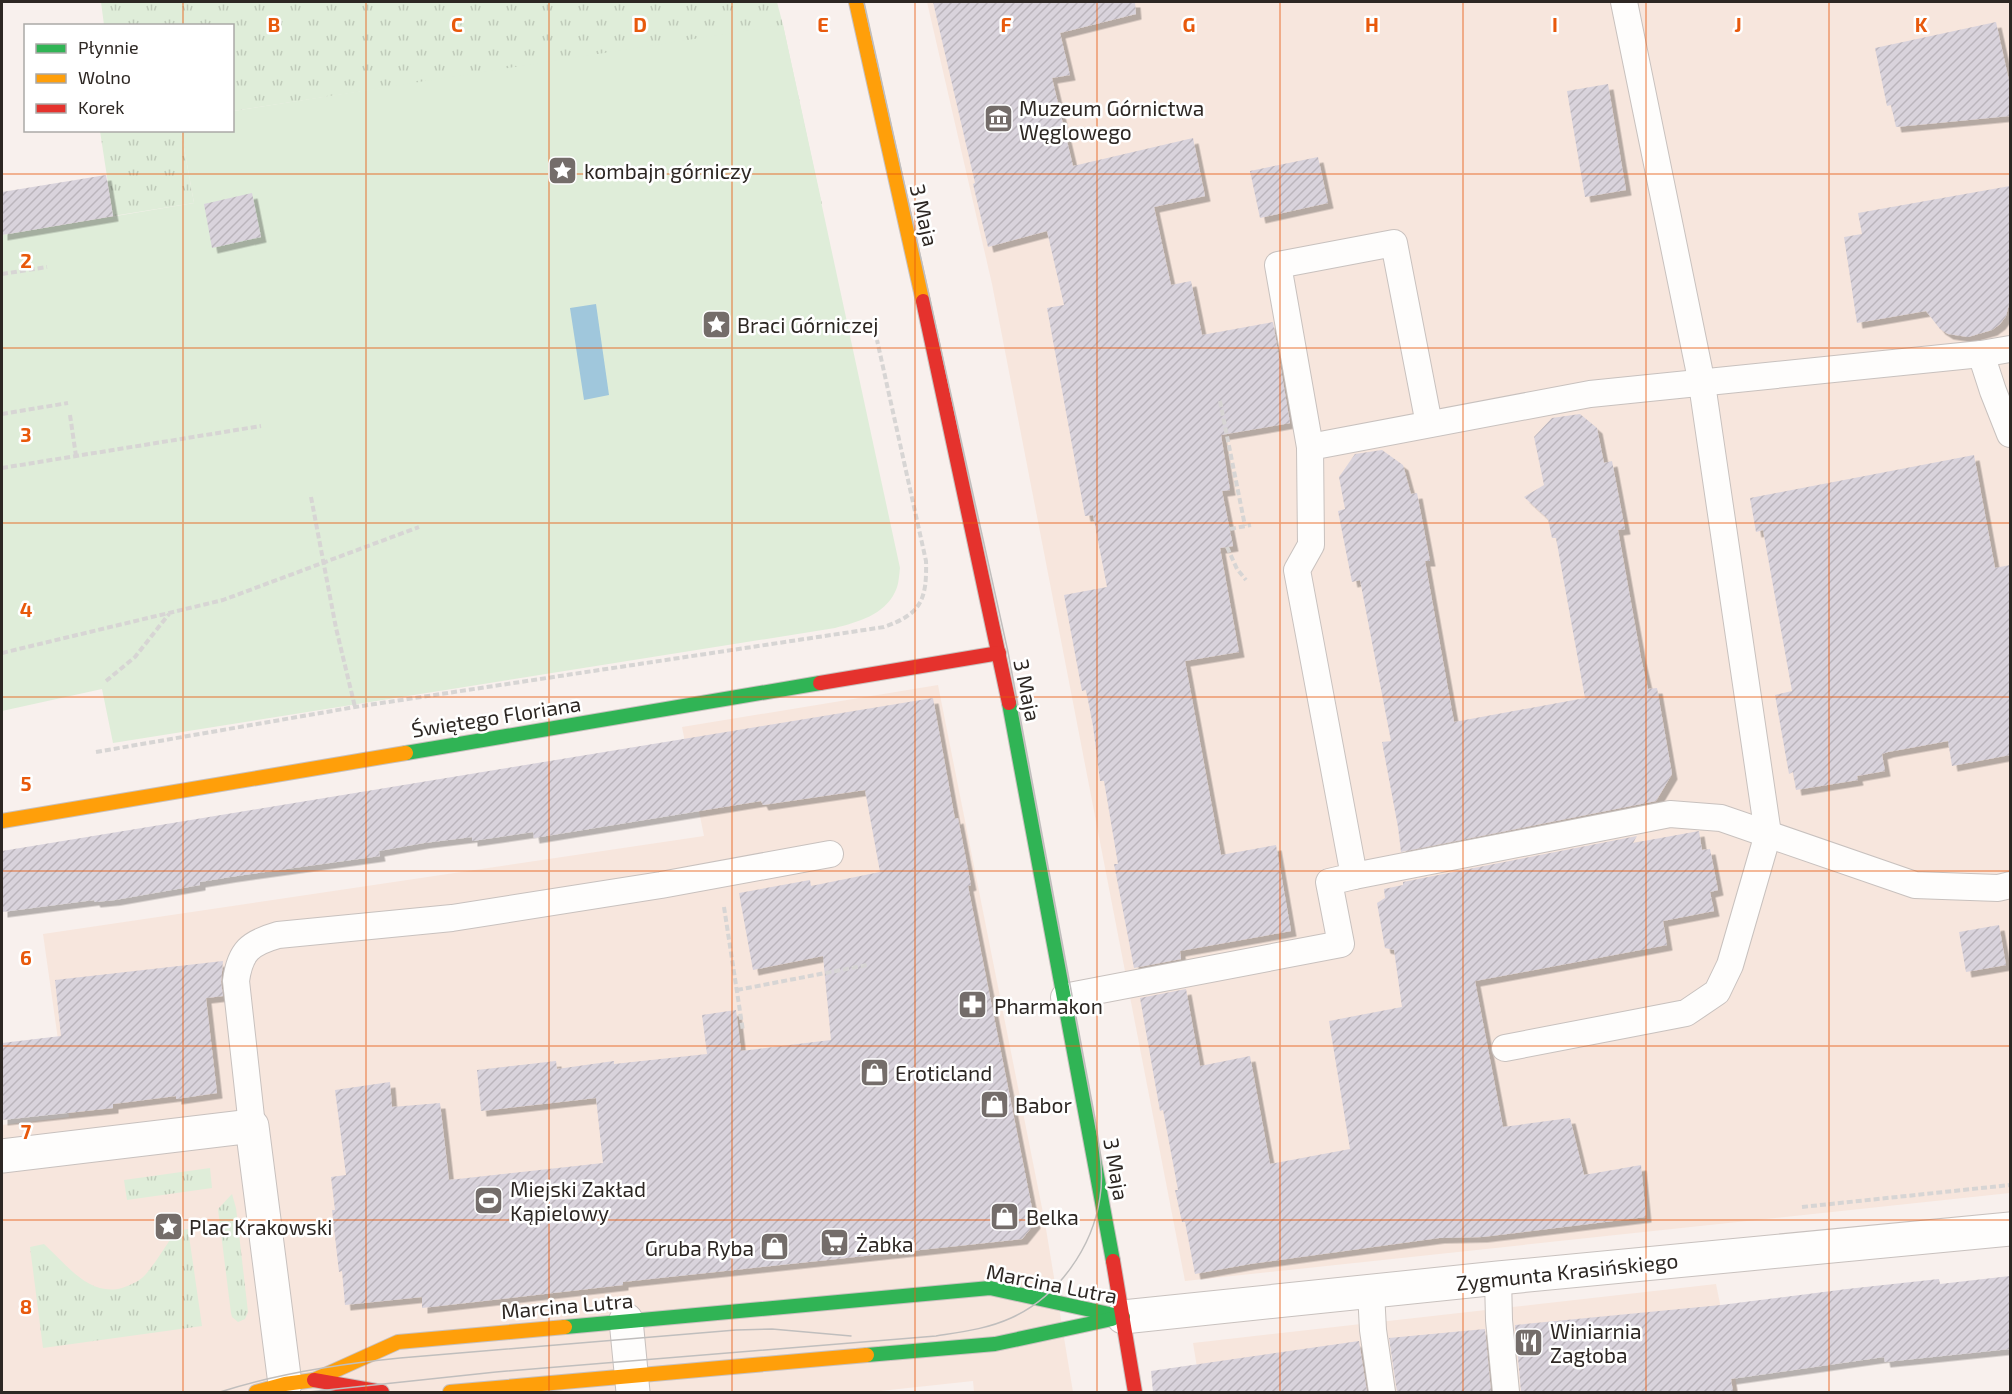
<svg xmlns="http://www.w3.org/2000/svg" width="2012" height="1394" font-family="'Exo 2',sans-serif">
	<defs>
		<pattern id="grass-tufts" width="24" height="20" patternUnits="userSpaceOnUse" patternTransform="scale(1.5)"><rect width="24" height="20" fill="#dfedd9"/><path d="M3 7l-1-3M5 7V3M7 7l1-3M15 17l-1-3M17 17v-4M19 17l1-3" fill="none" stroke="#c0cbba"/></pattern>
		<pattern id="building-hatch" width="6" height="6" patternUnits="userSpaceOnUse" patternTransform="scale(1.5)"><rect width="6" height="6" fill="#d9d3dc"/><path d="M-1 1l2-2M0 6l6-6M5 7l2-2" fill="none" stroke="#bbb5bc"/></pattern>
		<filter id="shadow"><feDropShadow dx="5.5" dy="5.5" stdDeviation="0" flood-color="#0004"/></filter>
	</defs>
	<rect width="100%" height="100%" fill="#f8f0ed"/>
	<!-- built -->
	<g fill="#f7e6dd">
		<polygon points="927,2 2010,2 2010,1193 1185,1281 992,284"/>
		<polygon points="938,685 1045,1223 1073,1392 974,1392 973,1381 871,1392 2,1392 2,1125 69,1117 43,934 704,836 682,727"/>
		<polygon points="1716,1284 1738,1392 1201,1392 1193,1343"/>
	</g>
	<!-- grass -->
	<g fill="url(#grass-tufts)">
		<polygon points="101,2 777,2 783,25 822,204 384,88 233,111 232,26 104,25"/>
		<polygon points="100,131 181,131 194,203 113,216"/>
		<polygon points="210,1168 212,1188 127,1200 124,1180"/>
		<polygon points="232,1194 236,1208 248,1312 245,1319 238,1322 232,1317 231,1313 218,1209"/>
		<path d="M188,1229L202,1326L43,1348L30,1247L44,1244C66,1264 89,1297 122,1288C131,1285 140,1281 146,1274C157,1261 166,1245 176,1231Z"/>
	</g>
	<!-- park -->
	<path fill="#dfedd9" d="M783,25L900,568C899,575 899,585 895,592C884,615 858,622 835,628L113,743L102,689L2,711V235L194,203L181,131L232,130L233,111Z"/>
	<!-- water -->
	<polygon fill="#a0c7dc" points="596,304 609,395 584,400 570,308"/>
	<!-- building -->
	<g fill="url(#building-hatch)" filter="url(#shadow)">
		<polygon points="933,2 1135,2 1136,14 1060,33 1070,75 1052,78 1073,166 1193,138 1205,196 1154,207 1171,285 1191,281 1202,335 1273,322 1290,423 1221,435 1230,490 1222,491 1233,546 1220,548 1239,652 1185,661 1221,855 1276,845 1291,931 1180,951 1181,959 1134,968 1114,864 1118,864 1104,781 1100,781 1093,726 1086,690 1082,691 1064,595 1107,587 1093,515 1085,516 1047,308 1064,305 1047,231 988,247 973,184 975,183"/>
		<polygon points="1996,22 2010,85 2010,116 1896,127 1891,105 1887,106 1875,48"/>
		<polygon points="1608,84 1626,190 1585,197 1567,91"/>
		<polygon points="1318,157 1328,203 1260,218 1250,171"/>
		<polygon points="106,175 113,216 2,235 2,192"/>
		<polygon points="2010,186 2010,300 2006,316 2000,324 1992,330 1968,337 1948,334 1940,329 1926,311 1857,323 1844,237 1862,234 1858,213"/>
		<polygon points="252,193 261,237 212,248 204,204"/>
		<polygon points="1580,414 1597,428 1604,463 1612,461 1625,529 1618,530 1641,658 1648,689 1657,688 1672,774 1656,801 1401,852 1398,827 1382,742 1391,741 1360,580 1352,582 1338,511 1345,509 1339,477 1355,454 1382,450 1403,465 1411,494 1417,493 1430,561 1425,561 1454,722 1585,698 1556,538 1552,538 1548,519 1524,497 1544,485 1534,437 1552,418"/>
		<polygon points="1974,455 1995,568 2010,565 2010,755 1952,766 1948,741 1888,752 1882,754 1885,771 1857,776 1858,780 1796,790 1793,772 1789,774 1775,695 1792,691 1763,530 1756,532 1750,498"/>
		<polygon points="933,698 955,819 958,818 971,885 968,886 1035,1223 1022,1239 623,1282 623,1285 422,1308 422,1297 345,1305 342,1271 339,1272 332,1210 335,1210 331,1177 346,1175 335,1090 390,1082 392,1107 440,1103 449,1180 603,1163 596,1098 481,1111 477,1070 556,1061 557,1069 614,1061 614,1064 707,1054 702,1015 736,1010 741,1051 831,1040 823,956 753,970 739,893 810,880 811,886 880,872 865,790 763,805 761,801 534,838 533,832 472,841 472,837 424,843 379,851 380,856 230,877 200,882 200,885 115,900 95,902 94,900 2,912 2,851"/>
		<polygon points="1699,831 1702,850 1710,849 1718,890 1710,892 1714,911 1663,921 1667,945 1475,981 1503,1127 1570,1118 1584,1175 1641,1165 1646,1217 1482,1237 1439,1238 1250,1264 1195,1274 1185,1222 1182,1222 1175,1190 1178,1190 1163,1110 1160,1111 1140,998 1186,989 1200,1066 1250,1056 1270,1164 1350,1149 1329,1021 1402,1007 1394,950 1385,948 1377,903 1385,898 1384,889 1403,885 1403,882 1637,836 1633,843"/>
		<polygon points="1999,925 2006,965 1966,972 1959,932"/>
		<polygon points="223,961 221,982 223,996 206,998 217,1093 176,1099 176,1096 113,1104 113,1108 2,1120 2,1043 61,1036 55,980"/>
		<polygon points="2010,1276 2010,1349 1885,1362 1884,1357 1731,1379 1733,1392 1521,1392 1515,1325 1721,1305 1847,1289 1939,1279 1940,1284"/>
		<polygon points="1485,1329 1491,1392 1397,1392 1389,1338"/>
		<polygon points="1359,1341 1367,1392 1153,1392 1151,1371"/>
	</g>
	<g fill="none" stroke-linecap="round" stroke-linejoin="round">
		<defs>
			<g id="lane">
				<polyline points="1981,354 1993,391 2010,434"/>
				<polyline points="1310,447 1278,265 1394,243 1429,424"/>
				<polyline points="1354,876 1670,814 1721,818 1915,885 1998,888 2010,885"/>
				<polyline points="1064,997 1341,944 1329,882 1354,876 1297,570 1311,545 1310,447 1590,394 1981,354 2010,349"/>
				<polyline points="1505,1048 1686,1013 1717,992 1730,965 1768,834 1702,384 1624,2"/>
				<path d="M252,1126L236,981C240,951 250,943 278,935L452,918L661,885L830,854"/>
				<polyline points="1498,1278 1499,1320 1506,1392"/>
				<polyline points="1371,1292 1373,1330 1382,1392"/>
			</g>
			<g id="street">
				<polyline points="2,1156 252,1126 285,1384"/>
				<polyline points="1123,1317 1498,1278 2010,1229"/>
				<polyline points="626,1320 633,1392"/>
			</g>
			<g id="fast">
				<polyline points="1009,703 1113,1261"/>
				<polyline points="406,753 820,683"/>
				<polyline points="565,1327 990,1288 1123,1317"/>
				<polyline points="867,1355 995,1344 1112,1319"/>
			</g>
			<g id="slow">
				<polyline points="856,2 923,301"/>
				<polyline points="2,821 406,753"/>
				<polyline points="256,1392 285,1384 314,1380 398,1342 565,1327"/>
				<polyline points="450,1392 867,1355"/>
			</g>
			<g id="jam">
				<polyline points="923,301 1009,703"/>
				<polyline points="820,683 999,653"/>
				<polyline points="1113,1261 1135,1392"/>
				<polyline points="314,1380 382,1392"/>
			</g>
		</defs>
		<!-- lane casing -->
		<use href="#lane" stroke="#c8c1be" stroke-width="28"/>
		<!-- street casing -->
		<use href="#street" stroke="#c8c1be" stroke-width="35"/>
		<!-- fast casing -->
		<use href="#fast" stroke="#c8c1be" stroke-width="16"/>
		<!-- slow casing -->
		<use href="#slow" stroke="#c8c1be" stroke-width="16"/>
		<!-- jam casing -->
		<use href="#jam" stroke="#c8c1be" stroke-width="16"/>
		<!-- path -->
		<g stroke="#d7d5d4" stroke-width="4" stroke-dasharray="6 3" stroke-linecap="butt">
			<polyline points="2,274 47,267"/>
			<polyline points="1220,401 1245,526"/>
			<polyline points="2,414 68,403"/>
			<polyline points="70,415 76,456"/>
			<polyline points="2,468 261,426"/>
			<polyline points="311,497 336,628 355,707"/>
			<polyline points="1230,529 1251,525"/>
			<polyline points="1227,547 1237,569 1246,580"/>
			<polyline points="2,653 223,600 419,527"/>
			<polyline points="106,681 135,657 169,614"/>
			<path d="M96,752L355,707L884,627C921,614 927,600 926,561L877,340"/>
			<polyline points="724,907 743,1031"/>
			<polyline points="737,990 867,965"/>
			<polyline points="1802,1207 2010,1185"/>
		</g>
		<!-- lane -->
		<use href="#lane" stroke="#fefdfc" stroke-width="26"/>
		<!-- street -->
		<use href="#street" stroke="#fefdfc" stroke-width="33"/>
		<!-- fast -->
		<use href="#fast" stroke="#30b455" stroke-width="14"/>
		<!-- slow -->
		<use href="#slow" stroke="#ff9f0a" stroke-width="14"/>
		<!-- jam -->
		<use href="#jam" stroke="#e5322d" stroke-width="14"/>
		<!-- tram -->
		<g stroke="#c0bebd" stroke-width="1.5">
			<path d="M220,1392C279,1373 339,1364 400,1358L736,1330L772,1329L851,1336"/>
			<path d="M308,1392L496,1372L936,1336C961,1332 987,1329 1011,1318C1058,1297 1093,1247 1100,1197C1104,1173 1099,1147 1096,1124L1008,652L864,2"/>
		</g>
	</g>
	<!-- grid -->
	<path fill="none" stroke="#e8590c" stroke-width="1.5" stroke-opacity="0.55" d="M183,2V26M366,2V1392M549,2V1392M732,2V1392M915,2V1392M1097,2V1392M1280,2V1392M1463,2V1392M1646,2V1392M1829,2V1392M183,130V1392M2,174H2010M2,348H2010M2,523H2010M2,697H2010M2,871H2010M2,1046H2010M2,1220H2010"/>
	<!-- icons -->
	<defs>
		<symbol id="museum-square" viewBox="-11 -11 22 22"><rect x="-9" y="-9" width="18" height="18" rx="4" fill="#746d6a" stroke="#fff"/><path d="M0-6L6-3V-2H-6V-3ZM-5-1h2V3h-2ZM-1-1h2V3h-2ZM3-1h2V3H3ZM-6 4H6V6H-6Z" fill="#fff"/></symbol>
		<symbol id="sight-square" viewBox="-11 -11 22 22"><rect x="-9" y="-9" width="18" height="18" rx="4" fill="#746d6a" stroke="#fff"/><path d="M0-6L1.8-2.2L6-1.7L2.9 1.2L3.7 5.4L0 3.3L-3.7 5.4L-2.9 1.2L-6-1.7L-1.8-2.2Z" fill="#fff"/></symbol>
		<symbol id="pharmacy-square" viewBox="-11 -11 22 22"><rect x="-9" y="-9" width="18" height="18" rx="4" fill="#746d6a" stroke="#fff"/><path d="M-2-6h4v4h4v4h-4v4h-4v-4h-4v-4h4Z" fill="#fff"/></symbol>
		<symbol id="shop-square" viewBox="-11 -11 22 22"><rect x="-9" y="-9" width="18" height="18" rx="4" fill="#746d6a" stroke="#fff"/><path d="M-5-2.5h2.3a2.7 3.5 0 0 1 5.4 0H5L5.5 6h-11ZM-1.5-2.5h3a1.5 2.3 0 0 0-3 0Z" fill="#fff"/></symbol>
		<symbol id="stadium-square" viewBox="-11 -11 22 22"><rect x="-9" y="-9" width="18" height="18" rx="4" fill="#746d6a" stroke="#fff"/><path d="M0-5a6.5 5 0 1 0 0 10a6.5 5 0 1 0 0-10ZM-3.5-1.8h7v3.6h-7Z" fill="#fff"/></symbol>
		<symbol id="supermarket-square" viewBox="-11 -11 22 22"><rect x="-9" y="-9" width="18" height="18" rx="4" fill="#746d6a" stroke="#fff"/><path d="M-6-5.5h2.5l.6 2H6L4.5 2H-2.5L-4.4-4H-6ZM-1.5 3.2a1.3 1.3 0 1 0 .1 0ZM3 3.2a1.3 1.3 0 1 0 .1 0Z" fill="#fff"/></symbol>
		<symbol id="restaurant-square" viewBox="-11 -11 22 22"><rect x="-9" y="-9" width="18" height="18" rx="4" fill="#746d6a" stroke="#fff"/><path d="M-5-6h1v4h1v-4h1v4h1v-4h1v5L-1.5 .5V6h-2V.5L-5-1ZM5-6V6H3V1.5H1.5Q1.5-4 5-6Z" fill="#fff"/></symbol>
	</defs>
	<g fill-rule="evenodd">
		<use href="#museum-square" x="982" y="102" width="33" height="33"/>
		<use href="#sight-square" x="546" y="154" width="33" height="33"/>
		<use href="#sight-square" x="700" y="308" width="33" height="33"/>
		<use href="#pharmacy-square" x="956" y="988" width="33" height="33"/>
		<use href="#shop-square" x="858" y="1056" width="33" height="33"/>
		<use href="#shop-square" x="978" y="1088" width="33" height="33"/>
		<use href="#stadium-square" x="472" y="1184" width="33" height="33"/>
		<use href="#shop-square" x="988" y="1200" width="33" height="33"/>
		<use href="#sight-square" x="152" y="1210" width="33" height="33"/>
		<use href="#supermarket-square" x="818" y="1226" width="33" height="33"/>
		<use href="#shop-square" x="758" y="1230" width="33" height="33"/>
		<use href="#restaurant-square" x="1512" y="1326" width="33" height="33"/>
	</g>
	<g text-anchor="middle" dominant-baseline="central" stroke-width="5" stroke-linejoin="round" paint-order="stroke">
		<!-- poi labels -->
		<g font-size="21" fill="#2d2723" stroke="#fff" text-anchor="start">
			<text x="1019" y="107">Muzeum Górnictwa<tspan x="1019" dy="24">Węglowego</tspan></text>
			<text x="584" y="170">kombajn górniczy</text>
			<text x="737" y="324">Braci Górniczej</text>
			<text x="994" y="1005">Pharmakon</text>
			<text x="895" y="1072">Eroticland</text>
			<text x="1015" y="1104">Babor</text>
			<text x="510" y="1188">Miejski Zakład<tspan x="510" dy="24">Kąpielowy</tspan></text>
			<text x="1026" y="1216">Belka</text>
			<text x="189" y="1226">Plac Krakowski</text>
			<text x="856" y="1243">Żabka</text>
			<text x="754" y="1247" text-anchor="end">Gruba Ryba</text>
			<text x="1550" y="1330">Winiarnia<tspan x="1550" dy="24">Zagłoba</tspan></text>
		</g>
		<!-- street labels -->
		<g font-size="21" fill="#2d2723" stroke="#fff">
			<text transform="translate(925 215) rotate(77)">3 Maja</text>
			<text transform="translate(1028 690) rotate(78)">3 Maja</text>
			<text transform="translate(496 716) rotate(-9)">Świętego Floriana</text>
			<text transform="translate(1117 1169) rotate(80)">3 Maja</text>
			<text transform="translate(1567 1271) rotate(-6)">Zygmunta Krasińskiego</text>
			<text transform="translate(1052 1283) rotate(11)">Marcina Lutra</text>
			<text transform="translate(567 1305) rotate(-5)">Marcina Lutra</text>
		</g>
	</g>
	<g font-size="20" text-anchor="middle" font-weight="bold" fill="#e8590c" stroke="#fff" stroke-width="5" stroke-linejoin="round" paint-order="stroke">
		<text x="274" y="32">B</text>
		<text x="457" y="32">C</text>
		<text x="640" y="32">D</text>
		<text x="823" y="32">E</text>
		<text x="1006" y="32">F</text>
		<text x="1189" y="32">G</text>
		<text x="1372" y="32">H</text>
		<text x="1555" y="32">I</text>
		<text x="1738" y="32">J</text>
		<text x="1921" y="32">K</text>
		<text x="26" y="268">2</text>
		<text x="26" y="442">3</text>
		<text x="26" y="617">4</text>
		<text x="26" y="791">5</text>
		<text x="26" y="965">6</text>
		<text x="26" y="1139">7</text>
		<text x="26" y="1314">8</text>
	</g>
	<!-- border -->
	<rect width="2012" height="1394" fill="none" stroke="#2d2723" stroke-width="6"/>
	<!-- legend -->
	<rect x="24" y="24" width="210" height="108" fill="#ffffff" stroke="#aba9a7" stroke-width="1.5"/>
	<rect x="36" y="44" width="30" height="9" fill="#30b455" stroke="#aba9a7" stroke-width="1.5"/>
	<text x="78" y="54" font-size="18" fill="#2d2723">Płynnie</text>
	<rect x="36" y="74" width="30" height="9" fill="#ff9f0a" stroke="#aba9a7" stroke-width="1.5"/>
	<text x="78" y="84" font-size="18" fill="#2d2723">Wolno</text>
	<rect x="36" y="104" width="30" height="9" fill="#e5322d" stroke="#aba9a7" stroke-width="1.5"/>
	<text x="78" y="114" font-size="18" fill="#2d2723">Korek</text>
</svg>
